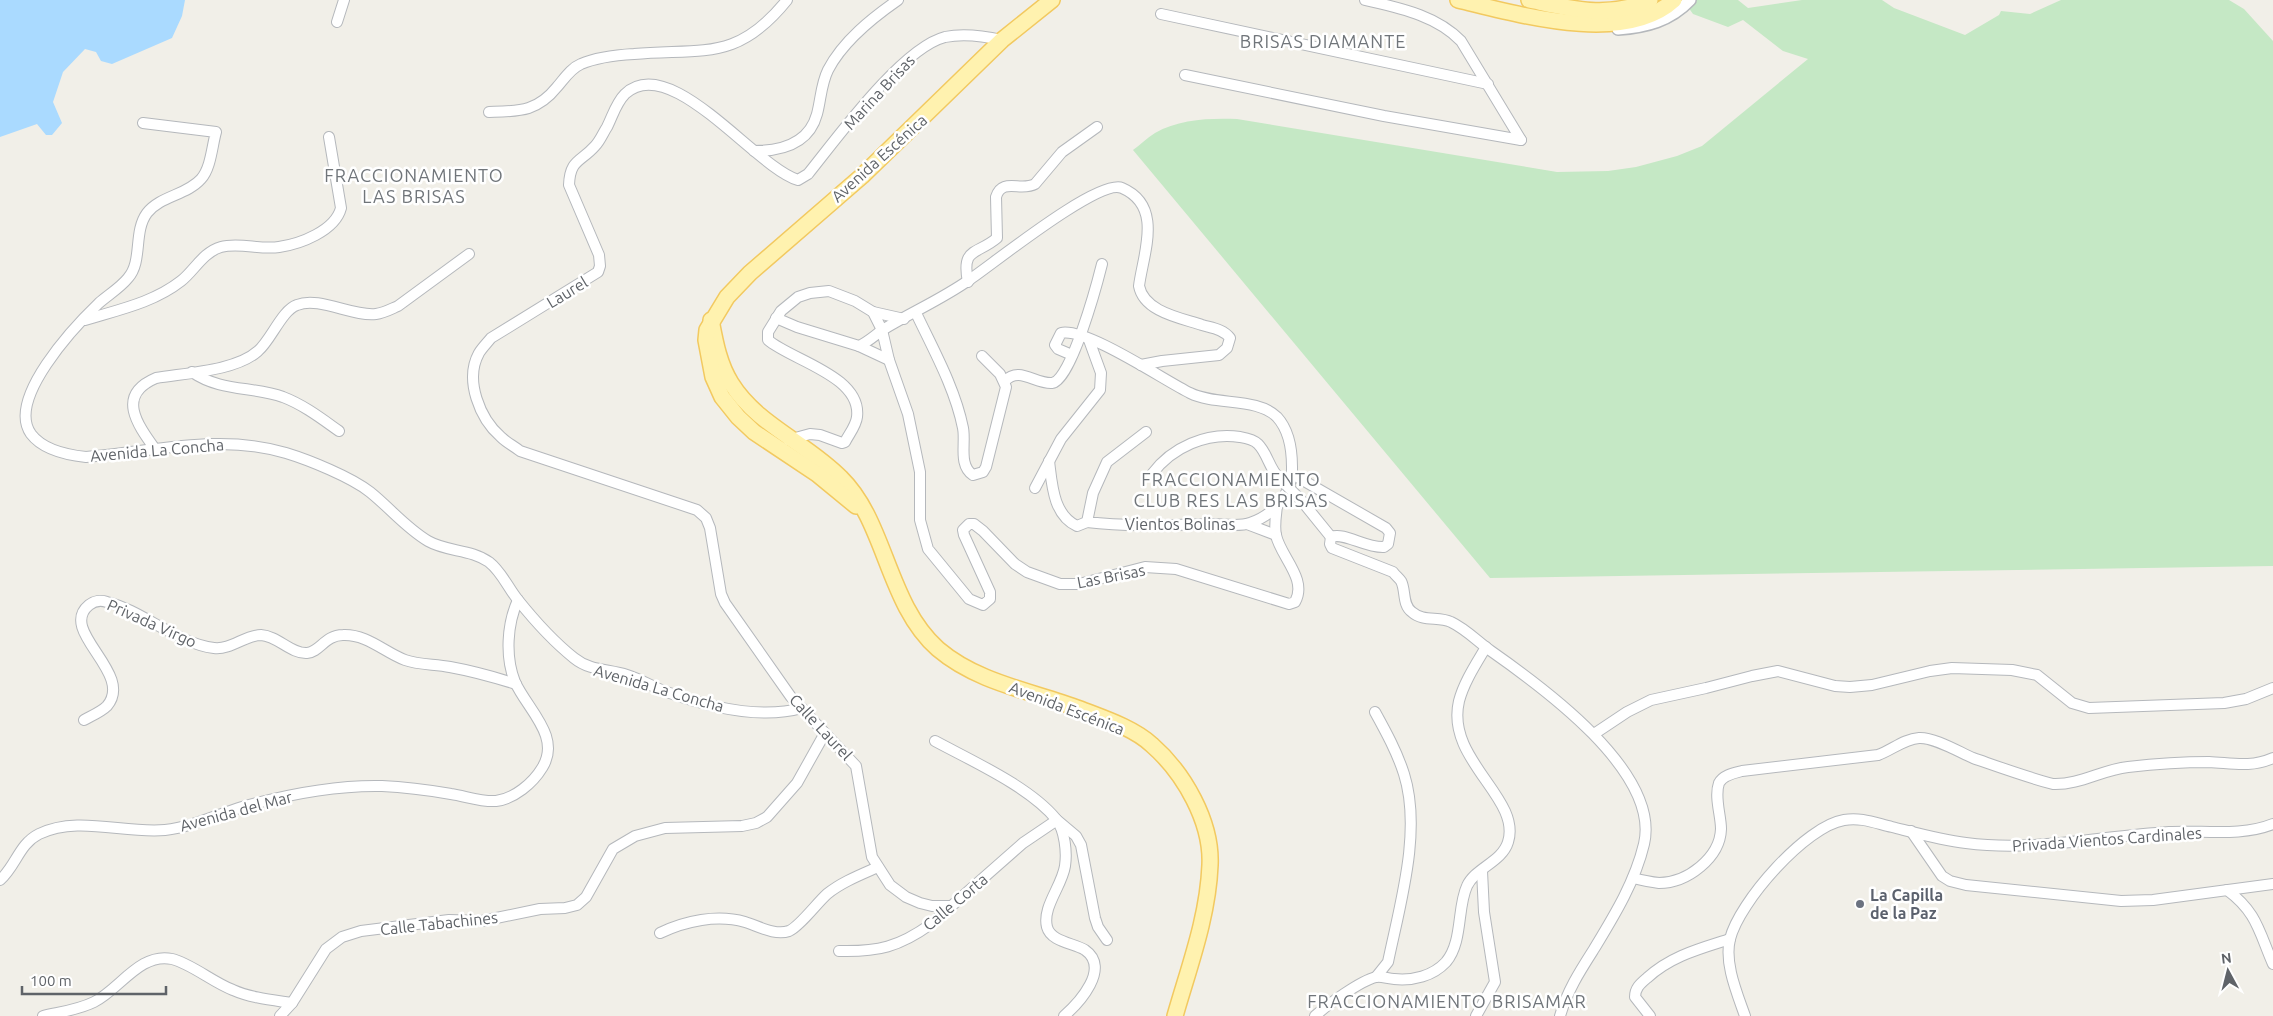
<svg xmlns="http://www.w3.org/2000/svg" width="2273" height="1016" font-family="Ubuntu,sans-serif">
	<rect width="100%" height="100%" fill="#f1efe8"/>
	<!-- green -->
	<path fill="#c5e8c5" d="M1683,0H1738L1748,8L1802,0H1882L1894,8L1965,35L1999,15L2001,11L2030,14L2061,0H2229L2244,9L2273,41V566L1490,578L1133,150C1140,145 1147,138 1155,133C1179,119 1210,118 1237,119L1557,172L1608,171L1636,167L1677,156L1702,146L1808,59L1783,51L1743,20L1728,27L1693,14Z"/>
	<!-- water -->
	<polygon fill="#aadaff" points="0,0 185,0 182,16 172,38 112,64 101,61 96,52 85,49 63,72 53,102 62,123 52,135 46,135 37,124 0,137"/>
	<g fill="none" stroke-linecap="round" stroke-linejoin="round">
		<defs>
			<g id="minor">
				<path d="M1365,0C1399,8 1436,15 1461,41L1521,140"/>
				<polyline points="1161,14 1488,84"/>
				<polyline points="337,22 344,0"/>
				<polyline points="1185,75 1384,116 1521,140"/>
				<path d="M489,112C519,111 537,112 557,87C564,79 571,68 581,64C597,57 617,55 634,54C704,48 737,62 787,0"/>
				<path d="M143,123L216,132C212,146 211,168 201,179C187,195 160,196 147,213C133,232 143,261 128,278C120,288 108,295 99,303C75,326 6,399 31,434C43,450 67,455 86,457C153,452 219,433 286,453C309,460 351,477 370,492C390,508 406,528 428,541C447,552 471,549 489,562C502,572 508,588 518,600C534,620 554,642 574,658C590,671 608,669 627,675C640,679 651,686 664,691C705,706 759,720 802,708"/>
				<path d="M754,151C781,151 809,144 817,114C821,99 821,84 828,70C843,41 872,18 898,0"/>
				<path d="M968,282C961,247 977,255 997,238L996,197C1002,177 1021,192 1035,184L1062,152L1097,127"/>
				<polyline points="873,312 904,319"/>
				<path d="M916,313C933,349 955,388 963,428C966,443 958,465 973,475L983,472L986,467L1006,387L1000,374L982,356"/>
				<path d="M776,318L797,327L859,346C868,342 875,335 884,329C912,312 942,299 969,280C993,264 1099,178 1122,188C1164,206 1143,254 1139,286C1144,312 1181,318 1202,325C1212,328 1223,329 1230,338L1227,348L1219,355L1162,361L1141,365"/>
				<path d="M85,320C117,310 153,303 181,281C194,271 203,252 221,247C239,242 260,250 279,247C300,244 335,231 341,208L329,137"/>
				<polyline points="859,346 889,360"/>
				<path d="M1072,355L1058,349L1055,345L1061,333C1086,327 1165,381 1190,393C1216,406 1257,397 1277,417C1289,430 1292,450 1292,467C1293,493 1274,515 1250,523C1239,527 1224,524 1212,524C1171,525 1128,527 1087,522L1093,493L1107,462L1146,432"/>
				<path d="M192,372C221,392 252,386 283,397C304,405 322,419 339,431"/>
				<path d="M1005,381C1019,366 1035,384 1052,383C1071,381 1097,284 1102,264"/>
				<path d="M788,440L810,434L820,435L842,443L845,442C849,434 856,426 857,417C862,376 791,360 768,340V332L781,311L798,297L810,293L829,291L855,301L873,312L882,330L889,360L908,414L920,472V520L928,549L969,599L983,605L990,599V592L964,535L963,530L969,524H974L983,531L1015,564L1027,572L1060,584H1079L1145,567L1176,569L1289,604L1295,602C1308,579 1280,556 1276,535C1274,526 1276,515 1277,506"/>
				<path d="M155,449C137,424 116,395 156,378C185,373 236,371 258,351C271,340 282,310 297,305C319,296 353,317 376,314C384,313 391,309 398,306L469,254"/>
				<path d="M1049,461C1052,484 1053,515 1077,526L1087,522"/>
				<path d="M1152,474C1172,447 1207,432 1240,437C1246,438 1253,439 1258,444C1268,454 1269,469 1280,479"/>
				<path d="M1292,474L1386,528L1390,533L1388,544L1384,547C1365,548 1345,532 1331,537L1330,544L1332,548L1393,572C1395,575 1399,578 1401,581C1406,590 1402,605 1412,612C1423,622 1439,616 1451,622C1466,629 1478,642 1491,651C1541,686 1661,772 1644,844C1635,882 1614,916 1594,949C1580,971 1567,991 1560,1016"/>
				<polyline points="1035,488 1061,439 1100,390 1101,373 1089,340"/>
				<polyline points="1301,500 1331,537"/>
				<polyline points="1247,524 1276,535"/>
				<path d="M1375,712C1386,732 1397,752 1404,774C1422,831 1400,904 1388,962L1376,977"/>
				<path d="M84,720C91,716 101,712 107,706C135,673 57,631 89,605C94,601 101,600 107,602C141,610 178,644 214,648C231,650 245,635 261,635C278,636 291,654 307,653C320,652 325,635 343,635C367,634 384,652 405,660C419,665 435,664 450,667C472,671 494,677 516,684"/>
				<polyline points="1594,734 1627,712 1651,700 1706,688 1752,676 1778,671 1835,686 1850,687 1872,685 1930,671 1952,668 2012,670 2037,675 2072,703 2089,708 2224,703 2246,699 2273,688"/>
				<path d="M935,741C972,761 1030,787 1056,819C1065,830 1067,853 1065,866C1062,886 1042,907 1047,927C1051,942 1074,943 1085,950C1111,968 1079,1003 1064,1016"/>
				<polyline points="1911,831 1942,876 1950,881 1966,885 2121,901 2153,900 2273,884"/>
				<path d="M1633,878C1641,880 1650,882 1659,883C1687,883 1720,858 1721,829C1721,815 1714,797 1719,783C1723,775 1734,773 1742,771L1878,755C1892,750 1904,739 1919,738C1934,737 1959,752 1973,758C1999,767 2026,777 2053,784C2080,785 2101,770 2128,767C2154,764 2182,762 2209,762C2232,763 2250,768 2273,758"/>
				<path d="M0,880C16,866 19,844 39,834C78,815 124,834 165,830C192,827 216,815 242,807C285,795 337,785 382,786C405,787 428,790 451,794C465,796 481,802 496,801C514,799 533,783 542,768C562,737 527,709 515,682C505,657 507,624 518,600"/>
				<path d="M2227,890C2257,912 2259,932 2273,964"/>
				<path d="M951,906H932L920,903L906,897L890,885L872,857L856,766L791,697L725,603L721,594L710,528L706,518L697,510L520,451C514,446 507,443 501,437C480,419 464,380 479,353C482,348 487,343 491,338L598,272L600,266L599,255L569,185C570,159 581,162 595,146C600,141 603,133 607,127C613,115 616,103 625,94C670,51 755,167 798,180L808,174C837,138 902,48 945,37C964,33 984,36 1002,40"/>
				<path d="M660,933C685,921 717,914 745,922C758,926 775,936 789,931C799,927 817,903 827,894C842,882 860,875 878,867"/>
				<path d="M839,951C878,952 899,947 931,924L1023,843L1057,820L1076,836L1081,845L1095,918L1098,927L1107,940"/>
				<path d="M43,1016C60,1012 78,1010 94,1002C119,990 140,952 172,959C190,963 214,983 233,990C251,998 272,1000 292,1003"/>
				<polyline points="280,1016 292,1003 326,949 342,937 361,931 449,920 482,921 540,909 565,908 577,905 586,897 613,849 635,836 665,828 742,826 756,823 767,817 797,783 825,733"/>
				<path d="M1315,1016C1327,1005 1360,981 1376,977C1381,976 1389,979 1394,979C1413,981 1433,976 1446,962C1463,942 1457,907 1467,886C1475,868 1502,862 1508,842C1522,798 1445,760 1459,701C1464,682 1476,664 1486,647"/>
				<polyline points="1476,1016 1495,982 1484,912 1482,871"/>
				<path d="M1650,1016L1635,997C1635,988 1640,984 1647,978C1671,956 1699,949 1730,939"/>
				<path d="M1745,1016C1737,993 1724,963 1730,939C1739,902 1806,826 1844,820C1861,817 1875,823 1892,827C1916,833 1941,840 1966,843C2035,852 2100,836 2169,832C2203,830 2241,837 2273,824"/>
			</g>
			<path id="tertiary" d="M1618,29C1646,27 1670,21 1690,0"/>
			<g id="primary">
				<path d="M1458,0C1517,14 1624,46 1674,0"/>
				<path d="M1529,0C1573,9 1608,19 1650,0"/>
				<path d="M711,320C715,341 719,364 731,383C757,425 807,443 841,478C886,522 887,604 938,649C978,683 1032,691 1080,709C1103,718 1134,728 1152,745C1184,773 1212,822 1210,865C1208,917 1189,967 1175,1016"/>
				<polyline points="856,506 817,474 754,432 738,417 722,397 713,377 706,340 707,330 727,297 750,273 862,176 1002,40 1052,0"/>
			</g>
		</defs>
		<!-- minor casing -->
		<use href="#minor" stroke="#b5b8bc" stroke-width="12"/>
		<!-- tertiary casing -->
		<use href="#tertiary" stroke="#b5b8bc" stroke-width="14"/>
		<!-- primary casing -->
		<use href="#primary" stroke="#f2c960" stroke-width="18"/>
		<!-- minor -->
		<use href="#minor" stroke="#fff" stroke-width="10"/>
		<!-- tertiary -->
		<use href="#tertiary" stroke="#fff" stroke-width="11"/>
		<!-- primary -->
		<use href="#primary" stroke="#fff2af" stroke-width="15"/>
		<defs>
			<polyline id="minor-bridge" points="1280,479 1301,500"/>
		</defs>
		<!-- minor-bridge casing -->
		<use href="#minor-bridge" stroke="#b5b8bc" stroke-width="12" stroke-linecap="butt"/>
		<!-- minor-bridge -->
		<use href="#minor-bridge" stroke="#fff" stroke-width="10"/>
	</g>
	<!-- markers -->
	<circle fill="#6b7280" stroke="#fff" stroke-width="2" cx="1860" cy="904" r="5"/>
	<g text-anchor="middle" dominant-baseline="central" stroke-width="5" stroke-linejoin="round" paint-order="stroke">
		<!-- street labels -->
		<g font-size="16" fill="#5f6368" stroke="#fff">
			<text transform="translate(879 92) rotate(-47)">Marina Brisas</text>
			<text transform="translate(879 158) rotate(-42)">Avenida Escénica</text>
			<text transform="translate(567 292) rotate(-31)">Laurel</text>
			<text transform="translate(157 450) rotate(-5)">Avenida La Concha</text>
			<text x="1180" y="524">Vientos Bolinas</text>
			<text transform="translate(1111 576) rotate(-11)">Las Brisas</text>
			<text transform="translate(152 623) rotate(24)">Privada Virgo</text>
			<text transform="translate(659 688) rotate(16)">Avenida La Concha</text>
			<text transform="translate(1067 708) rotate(21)">Avenida Escénica</text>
			<text transform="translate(821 727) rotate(47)">Calle Laurel</text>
			<text transform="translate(236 811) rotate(-15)">Avenida del Mar</text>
			<text transform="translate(2107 839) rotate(-4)">Privada Vientos Cardinales</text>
			<text transform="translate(955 902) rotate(-40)">Calle Corta</text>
			<text transform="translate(439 923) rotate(-6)">Calle Tabachines</text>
		</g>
		<!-- worship labels -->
		<g font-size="16" font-weight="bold" fill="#5b616d" stroke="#fff" text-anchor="start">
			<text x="1870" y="895">La Capilla<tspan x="1870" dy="18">de la Paz</tspan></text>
		</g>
		<!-- neighbourhood labels -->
		<g font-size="18" letter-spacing="1" fill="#70757a" stroke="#fff">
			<text x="1323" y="41">BRISAS DIAMANTE</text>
			<text x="414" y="175">FRACCIONAMIENTO<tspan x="414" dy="21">LAS BRISAS</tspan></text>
			<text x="1231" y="479">FRACCIONAMIENTO<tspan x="1231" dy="21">CLUB RES LAS BRISAS</tspan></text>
			<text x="1447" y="1001">FRACCIONAMIENTO BRISAMAR</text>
		</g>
	</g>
	<!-- north arrow -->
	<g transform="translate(2228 971) rotate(353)" stroke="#ffffff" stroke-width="4" paint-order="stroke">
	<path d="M0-4L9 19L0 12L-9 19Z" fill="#5f6368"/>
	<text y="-8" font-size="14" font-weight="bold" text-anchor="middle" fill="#5f6368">N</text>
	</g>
	<!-- scale -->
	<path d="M22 986v8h144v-8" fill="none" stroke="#5f6368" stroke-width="2.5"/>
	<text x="30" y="986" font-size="15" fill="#5f6368" stroke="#ffffff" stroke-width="4" paint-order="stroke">100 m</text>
</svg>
